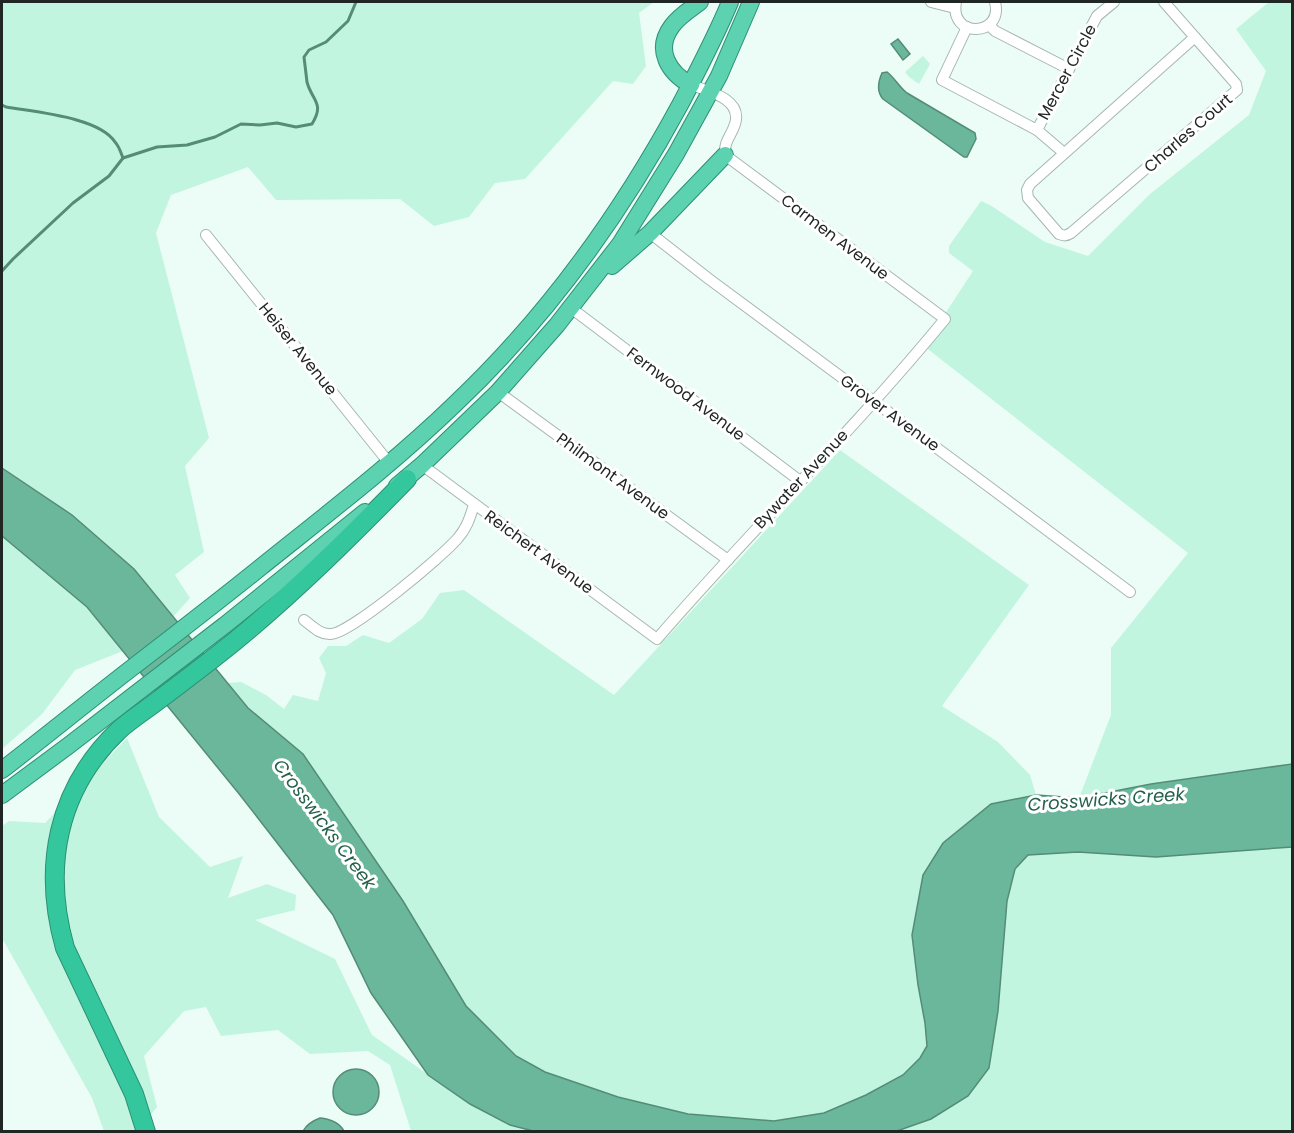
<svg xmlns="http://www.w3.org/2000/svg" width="1294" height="1133" font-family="Poppins,sans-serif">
	<rect width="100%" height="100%" fill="#ebfdf6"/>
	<!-- green -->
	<g fill="#c1f5e0">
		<polygon points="2,2 654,2 639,13 646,66 633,84 613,81 525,179 495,183 469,217 434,226 400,199 276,200 248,167 171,195 156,233 209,438 185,466 204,552 175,575 190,598 173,617 134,569 72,515 2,468"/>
		<polygon points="1269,2 1292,2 1292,765 1151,784 1079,798 1111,715 1111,648 1188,553 924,346 973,271 949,253 949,246 981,201 990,205 1045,242 1088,256 1150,194 1249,115 1266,71 1236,29"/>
		<polygon points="923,56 930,64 919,84 909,77 905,72"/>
		<polygon points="840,450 1029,585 942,706 998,742 1030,775 1036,795 991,804 925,1023 927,1046 920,1058 903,1075 866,1095 824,1113 774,1121 688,1114 618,1097 545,1072 516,1056 466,1006 403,901 303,754 248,708 227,683 241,682 266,695 284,709 293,695 318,701 326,673 319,658 328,646 346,646 363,635 389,643 422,619 440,593 464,590 614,695"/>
		<polygon points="2,536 87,607 123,651 75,670 42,714 2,749"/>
		<polygon points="127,738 159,817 210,867 243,856 228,898 267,884 296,895 295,910 255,920 335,959 372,1035 470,1104 510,1125 537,1131 411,1131 390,1065 368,1051 310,1054 278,1030 221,1036 206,1007 184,1011 144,1056 157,1107 137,1131 104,1131 92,1098 2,938 2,826 9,821 45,823"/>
		<polygon points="1292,847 1292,1131 897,1132 931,1119 998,1011 1007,901 1015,869 1028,855 1078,852 1156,857"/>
	</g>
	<!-- water -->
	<g fill="#6ab79c" stroke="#548c78" stroke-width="1.5">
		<polygon points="898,39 910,54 903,60 891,44"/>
		<path d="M887,72C895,78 899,87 907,93L975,133L976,139L967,157H964L883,99C876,91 878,82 882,73Z"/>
		<polygon points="2,468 72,515 134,569 248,708 303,754 403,901 466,1006 516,1056 545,1072 618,1097 688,1114 774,1121 824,1113 866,1095 903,1075 920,1058 927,1046 925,1023 918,985 912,935 923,875 943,843 991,804 1036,795 1079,798 1151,784 1292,764 1292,847 1156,857 1078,852 1028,855 1015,869 1007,901 998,1011 989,1068 968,1096 931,1119 897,1131 537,1132 510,1125 470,1104 428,1075 371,993 333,915 240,795 87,607 2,536"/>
		<circle cx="356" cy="1092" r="23"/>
		<path d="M320,1118C331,1119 339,1122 344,1131H303C307,1124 312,1121 320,1118Z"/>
	</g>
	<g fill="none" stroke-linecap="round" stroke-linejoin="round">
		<!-- stream -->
		<g stroke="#548c78" stroke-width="3">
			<path d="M2,105L6,107C34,112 99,117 115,142C119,146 121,153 123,158"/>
			<path d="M123,158L157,147L187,145L215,137L241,124L260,125L277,123L296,127L312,124C325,103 312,101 307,82C306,74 305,65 304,57L309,50L326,42L348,21L356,2"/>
			<polyline points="2,271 13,259 73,203 109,176 123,158"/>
		</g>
		<defs>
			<g id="minor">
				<polyline points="931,2 955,8"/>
				<path d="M956,2C949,39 1004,37 995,2"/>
				<path d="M1164,2L1236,84L1237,90L1071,233C1066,236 1064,236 1059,234L1028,198L1027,190L1030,184L1195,37"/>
				<polyline points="989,25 995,31 1069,69"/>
				<polyline points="967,27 942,80 1037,130 1097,16 1114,2"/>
				<polyline points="1037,130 1064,153"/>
				<polyline points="650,233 709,279 988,486 1130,592"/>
				<polyline points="206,235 390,464"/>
				<polyline points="571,308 800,481"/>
				<polyline points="498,392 728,560"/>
				<path d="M422,465L657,639C751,530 854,430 945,319L725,155C724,140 731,137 735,124C743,99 708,91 691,85"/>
				<path d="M304,620C312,626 320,635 331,634C350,634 444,555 458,538C467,528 470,517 474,505"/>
			</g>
			<g id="trunk">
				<path d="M691,85C669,73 654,50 672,26C679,16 691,9 700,2"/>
				<polyline points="612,266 650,233 725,155"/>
				<polyline points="397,486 422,465 498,392 557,325 620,244 676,154 719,76 751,2"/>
				<path d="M2,770C46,736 89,701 133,667C176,634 219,601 261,567C327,514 394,463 455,404C547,317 621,214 681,103C698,70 716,36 730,2"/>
				<polyline points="2,795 68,746 225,625 365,512"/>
			</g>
			<path id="motorway" d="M146,1132L134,1094L65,948C42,867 57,789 119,730C129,721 141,713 152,705C180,684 208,663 235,641C296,591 352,535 407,479"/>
		</defs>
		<!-- minor casing -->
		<use href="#minor" stroke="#a7b7b0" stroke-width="12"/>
		<!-- trunk casing -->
		<use href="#trunk" stroke="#2d8f73" stroke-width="18"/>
		<!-- motorway casing -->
		<use href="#motorway" stroke="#2d8f73" stroke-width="20"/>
		<!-- minor -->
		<use href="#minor" stroke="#fff" stroke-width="10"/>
		<!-- trunk -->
		<use href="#trunk" stroke="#5cd2b0" stroke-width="16"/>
		<!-- motorway -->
		<use href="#motorway" stroke="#34c79d" stroke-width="18"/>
	</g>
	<g text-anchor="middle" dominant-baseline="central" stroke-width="6" stroke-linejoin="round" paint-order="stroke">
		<!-- street labels -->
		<g font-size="16" fill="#202624" stroke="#fff">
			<text transform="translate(1067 72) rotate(-62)">Mercer Circle</text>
			<text transform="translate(1188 133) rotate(-41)">Charles Court</text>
			<text transform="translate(835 237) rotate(37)">Carmen Avenue</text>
			<text transform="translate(298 349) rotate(51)">Heiser Avenue</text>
			<text transform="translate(686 394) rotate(37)">Fernwood Avenue</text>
			<text transform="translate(890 413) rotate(36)">Grover Avenue</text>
			<text transform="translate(613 476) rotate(36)">Philmont Avenue</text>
			<text transform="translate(801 479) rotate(-47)">Bywater Avenue</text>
			<text transform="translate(539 552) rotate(36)">Reichert Avenue</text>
		</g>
		<!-- water labels -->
		<g font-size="18" font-style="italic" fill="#25624e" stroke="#fff">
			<text transform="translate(1106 799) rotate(-4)">Crosswicks Creek</text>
			<text transform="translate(325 824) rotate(53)">Crosswicks Creek</text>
		</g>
	</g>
	<!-- border -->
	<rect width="1294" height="1133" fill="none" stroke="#202624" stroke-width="6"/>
</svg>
